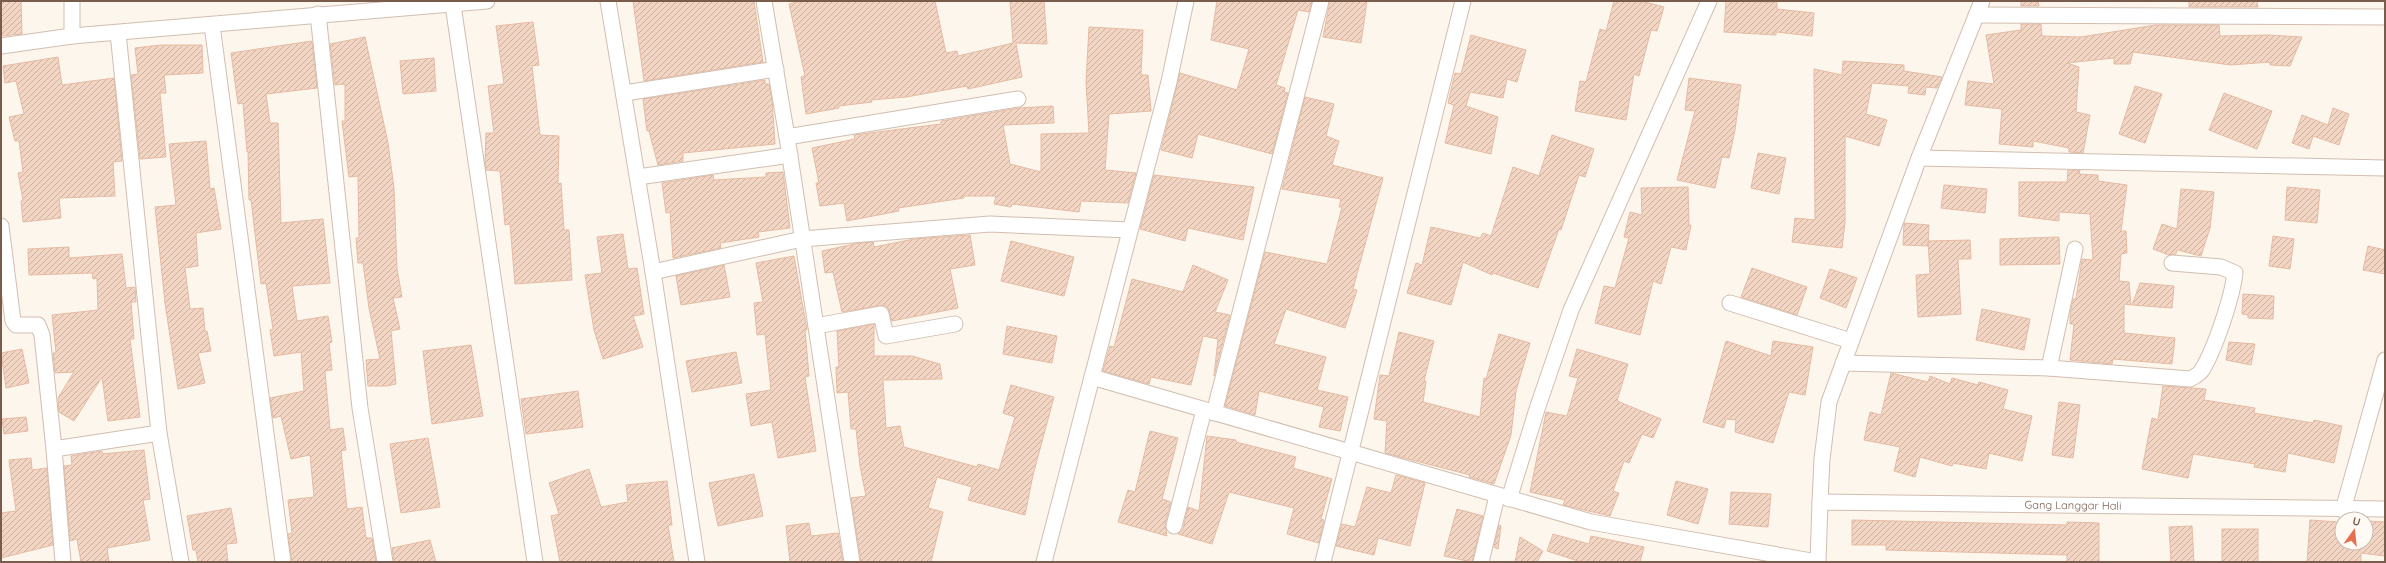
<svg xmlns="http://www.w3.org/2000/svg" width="2386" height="563" font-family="Quicksand,sans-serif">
	<defs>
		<pattern id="building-hatch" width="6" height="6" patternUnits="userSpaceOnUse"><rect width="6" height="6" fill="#f3d5c3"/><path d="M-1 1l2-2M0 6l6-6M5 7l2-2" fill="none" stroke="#cab0a1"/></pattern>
	</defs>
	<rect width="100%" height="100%" fill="#fdf6ec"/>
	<!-- building -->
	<g fill="url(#building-hatch)" stroke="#e6bba3">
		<polygon points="1,1 21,1 22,34 1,36"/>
		<polygon points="633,1 754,1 763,62 644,81"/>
		<polygon points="802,1 935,1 946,53 957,51 958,56 1013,43 1010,1 1044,1 1047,44 1016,43 1022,77 968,89 967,86 906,97 871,100 872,102 839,106 839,108 806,114 801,77 805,76 789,4"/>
		<polygon points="1217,1 1312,1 1309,12 1298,10 1276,85 1285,88 1284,92 1288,93 1272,154 1198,134 1192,158 1161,150 1180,73 1237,90 1249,49 1211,40"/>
		<polygon points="1330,1 1367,1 1361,43 1323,37"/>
		<polygon points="1614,1 1641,1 1664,7 1657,31 1651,30 1639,76 1634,74 1626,120 1575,111 1580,81 1586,82 1600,29 1606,31"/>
		<polygon points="1726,1 1777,2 1777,9 1814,13 1812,36 1776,32 1776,35 1724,32"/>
		<polygon points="2021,1 2038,1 2039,6 2021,6"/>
		<polygon points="2189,1 2257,1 2258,7 2189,7"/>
		<polygon points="533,22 539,65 532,66 540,135 559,136 558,184 561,183 564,230 569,230 572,280 515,284 510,224 505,225 500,171 486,170 485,163 486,133 494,133 488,86 504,84 496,26"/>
		<polygon points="2021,24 2041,24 2042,36 2081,37 2156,25 2219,25 2220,36 2268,35 2302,37 2290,66 2270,65 2270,62 2231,65 2133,52 2130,64 2114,64 2114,58 2067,63 2079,67 2076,112 2090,115 2083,153 2069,152 2069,148 2033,141 2033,147 1999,144 2002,109 1965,105 1968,81 1994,84 1986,35 2021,30"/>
		<polygon points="1089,27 1143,30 1141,75 1148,75 1151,111 1109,114 1105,170 1136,173 1128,203 1081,201 1079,212 1012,204 1011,207 994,204 996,196 963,196 964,198 898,208 899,211 847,221 844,203 820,206 816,183 819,183 812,148 855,139 854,135 941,124 941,121 1019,108 1053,106 1054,123 1003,125 1010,164 1041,172 1041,134 1089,133 1086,82"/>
		<polygon points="1471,35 1526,50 1517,82 1507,79 1503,98 1470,92 1466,106 1498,117 1491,154 1445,143 1454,105 1448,103 1455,73 1461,74"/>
		<polygon points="365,37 388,143 394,188 397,269 402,297 393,298 400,329 391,331 396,384 387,386 368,386 366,360 380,359 369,308 363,263 358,263 356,238 359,238 358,176 349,177 342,121 345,121 345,84 335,85 330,44"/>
		<polygon points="312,41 317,88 266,94 270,123 278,123 281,223 323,219 330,283 292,286 297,321 328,316 332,342 329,343 332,370 325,371 330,430 343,428 346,450 341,451 347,509 362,507 366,538 372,538 376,562 292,562 288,534 292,533 288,500 314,497 310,455 291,459 281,416 273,418 270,398 304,391 301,352 274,356 270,330 273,329 266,283 261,284 251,200 249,200 248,151 247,152 243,103 238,104 231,53"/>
		<polygon points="161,45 202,45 203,73 164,75 166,93 160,93 166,157 140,159 131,75 138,74 135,48"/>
		<polygon points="58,57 62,85 114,78 122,161 113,162 115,196 59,198 61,218 23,222 21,201 23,200 18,173 23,172 19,141 15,141 9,117 24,114 16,81 5,83 3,66"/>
		<polygon points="434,58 436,91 403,94 400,61"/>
		<polygon points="1843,61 1904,65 1904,71 1942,77 1937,88 1926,87 1925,95 1908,93 1909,86 1872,83 1866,114 1887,120 1879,146 1845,136 1845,222 1842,248 1792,242 1795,218 1815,220 1814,69 1842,75"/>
		<polygon points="1689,78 1741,85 1735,130 1729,158 1722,157 1715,188 1677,180 1695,111 1685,110"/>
		<polygon points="765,80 765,84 769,84 772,100 775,144 683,153 683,161 658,165 649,131 647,131 643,99"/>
		<polygon points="2135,86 2162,94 2145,143 2119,134"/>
		<polygon points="2224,93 2272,111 2257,149 2209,130"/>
		<polygon points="1305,97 1334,104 1326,136 1339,141 1332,165 1383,178 1353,289 1357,290 1345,328 1286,309 1274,344 1326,357 1317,390 1348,397 1340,431 1319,427 1324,407 1259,391 1255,415 1225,406 1265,252 1327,264 1342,207 1339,207 1341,199 1282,189"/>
		<polygon points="2333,108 2349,114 2339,145 2313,136 2309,149 2292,143 2302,115 2328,125"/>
		<polygon points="1552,135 1594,149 1585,177 1579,175 1561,230 1559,229 1538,288 1493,273 1492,275 1463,262 1451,305 1407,293 1416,263 1422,265 1431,227 1480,238 1483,233 1491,236 1513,167 1539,176"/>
		<polygon points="206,141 210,189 214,188 221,229 196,233 198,266 185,268 190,309 203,308 205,332 207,331 211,351 198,353 205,383 178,389 165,303 155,207 176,205 169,144"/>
		<polygon points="1758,153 1786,158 1779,194 1751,188"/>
		<polygon points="2068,170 2080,170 2079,174 2098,175 2098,181 2127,185 2121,231 2126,231 2127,253 2121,254 2119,281 2129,282 2131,305 2124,304 2124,333 2175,338 2172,364 2113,359 2112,364 2070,360 2074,324 2070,324 2070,314 2073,299 2076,299 2082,259 2093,260 2090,214 2059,212 2059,221 2019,216 2019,182 2067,182"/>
		<polygon points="783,172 790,228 758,232 759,237 720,243 721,248 673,258 670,212 666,213 662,183 713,175 714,180 766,177 766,173"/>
		<polygon points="1154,175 1254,187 1243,240 1188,228 1185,241 1140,229"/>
		<polygon points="1944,185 1987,189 1985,213 1941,208"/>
		<polygon points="1688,187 1689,225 1691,225 1686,250 1671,247 1661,284 1653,281 1640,335 1595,323 1604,286 1615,288 1629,238 1624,237 1630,212 1642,215 1641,188"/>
		<polygon points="2287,187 2320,190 2317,223 2285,220"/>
		<polygon points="2181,189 2214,192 2210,228 2201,256 2177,250 2176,254 2169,255 2153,249 2162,224 2177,229"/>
		<polygon points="1904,223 1929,225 1928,246 1903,245"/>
		<polygon points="623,234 628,269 637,268 644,314 633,316 643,347 603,359 594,330 585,275 602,273 597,237"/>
		<polygon points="970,235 975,265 950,269 958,308 892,321 888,308 884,305 842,312 833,272 825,273 822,251 859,243 873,242 874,247 914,239"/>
		<polygon points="2273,236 2294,239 2290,269 2269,266"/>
		<polygon points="2059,237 2060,264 2000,265 2000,239"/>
		<polygon points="1970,240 1971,259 1958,259 1961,314 1918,317 1916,275 1930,274 1928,241"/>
		<polygon points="1011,241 1074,257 1064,296 1001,281"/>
		<polygon points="2368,246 2385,250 2385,274 2363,270"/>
		<polygon points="69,247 69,258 122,254 126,288 135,287 136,302 131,302 134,339 130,339 140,417 108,421 102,377 74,421 59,412 58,398 74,372 55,373 53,353 56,353 52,315 98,310 97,278 93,279 92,273 29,275 28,249"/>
		<polygon points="794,256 807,330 805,330 809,376 805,377 816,451 778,458 772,422 751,426 746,394 771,390 765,334 757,335 754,303 763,302 756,263"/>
		<polygon points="724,265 730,297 681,305 676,276"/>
		<polygon points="1193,265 1228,280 1215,312 1230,315 1214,376 1218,339 1203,336 1191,385 1151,377 1149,384 1103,371 1110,346 1114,347 1132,279 1183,292"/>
		<polygon points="1752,268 1807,287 1797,315 1741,297"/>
		<polygon points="1830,269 1857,278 1846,308 1820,298"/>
		<polygon points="2140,283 2174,286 2172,308 2132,305"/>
		<polygon points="2243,294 2274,296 2273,319 2248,318 2248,315 2242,314"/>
		<polygon points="1982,309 2030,319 2024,350 1976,340"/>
		<polygon points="874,324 874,356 912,356 940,364 942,379 883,380 886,428 900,426 904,447 977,467 978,464 999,470 1015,417 1003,413 1011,385 1054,397 1033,475 1025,515 968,500 972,487 937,477 928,508 943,512 931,562 861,562 851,498 866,496 860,466 856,429 851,429 848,392 837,393 836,367 839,367 837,331"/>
		<polygon points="1007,326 1057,336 1052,363 1003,354"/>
		<polygon points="1399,332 1434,341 1424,381 1426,381 1423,402 1480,417 1484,378 1486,379 1499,334 1530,343 1516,391 1511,435 1494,484 1469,477 1470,475 1385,453 1387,421 1374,419 1380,375 1389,376"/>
		<polygon points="1726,341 1771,356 1773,341 1813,347 1805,395 1789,392 1773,443 1735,432 1736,420 1726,419 1724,428 1703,422"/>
		<polygon points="2229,342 2255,344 2251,365 2226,360"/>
		<polygon points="471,345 483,416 432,424 423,351"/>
		<polygon points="22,349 29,383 6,388 1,353"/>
		<polygon points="1577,349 1628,364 1617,401 1661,419 1653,438 1642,434 1629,463 1624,461 1613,491 1619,493 1610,516 1563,505 1565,500 1530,492 1546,412 1567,416 1578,378 1569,376"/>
		<polygon points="736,352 742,383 692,392 686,361"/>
		<polygon points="1891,373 1928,382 1930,376 1950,384 1952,378 1978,385 1979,382 2008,390 2003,409 2032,416 2022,461 1989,453 1986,469 1953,463 1952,466 1920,457 1915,477 1894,471 1900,447 1864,440 1870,412 1881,415"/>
		<polygon points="2163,386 2206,389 2204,400 2255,408 2254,413 2313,423 2314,420 2342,426 2334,463 2288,453 2285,472 2254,467 2255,464 2193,454 2188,478 2142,469 2152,418 2158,420"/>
		<polygon points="578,391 583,427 526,434 521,399"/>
		<polygon points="2059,402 2080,405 2073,458 2052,455"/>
		<polygon points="26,417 28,431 4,434 2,419"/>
		<polygon points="1150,431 1178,438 1162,499 1171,502 1165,524 1167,536 1118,522 1128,490 1135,492"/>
		<polygon points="1207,436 1236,440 1236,442 1296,457 1293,468 1332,479 1321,519 1324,520 1319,543 1287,534 1294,508 1229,492 1212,544 1178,534 1183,529 1188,507 1199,511"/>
		<polygon points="428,438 440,507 401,513 390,444"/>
		<polygon points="144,450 150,499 143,500 150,540 107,548 109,562 81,562 77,539 70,541 64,466 72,465 71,456 102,451 102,454"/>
		<polygon points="31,458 32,470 47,468 53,545 1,558 1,513 16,511 9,460"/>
		<polygon points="589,469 601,507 628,502 626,485 667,481 672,525 668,525 674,562 560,562 551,516 559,514 549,483"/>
		<polygon points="754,474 763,516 718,526 709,483"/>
		<polygon points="1396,475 1425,483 1410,546 1378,538 1374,555 1336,546 1342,524 1355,527 1367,487 1391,493"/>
		<polygon points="1676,481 1708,489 1698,524 1667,515"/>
		<polygon points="1731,492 1771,494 1768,527 1729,524"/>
		<polygon points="231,508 237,543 226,544 228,562 198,562 196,550 193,550 187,516"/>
		<polygon points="1457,509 1483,516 1472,562 1444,556"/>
		<polygon points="1852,520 2067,525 2067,522 2099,523 2099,562 2067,562 2067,555 1886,550 1886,545 1852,545"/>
		<polygon points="2310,520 2338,522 2342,520 2342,543 2366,543 2366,521 2385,522 2385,556 2361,553 2361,562 2307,562"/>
		<polygon points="809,523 811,536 838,533 843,562 790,562 786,526"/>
		<polygon points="1499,525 1501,526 1498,549 1494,547"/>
		<polygon points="2192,526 2194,562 2171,562 2169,527"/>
		<rect x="2222" y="529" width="36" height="33"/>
		<polygon points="1553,534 1589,544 1591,536 1644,547 1640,562 1581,562 1547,551"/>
		<polygon points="1520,537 1543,551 1537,562 1515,562"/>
		<polygon points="430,540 436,562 394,562 392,548"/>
	</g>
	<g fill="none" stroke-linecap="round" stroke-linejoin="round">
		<defs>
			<g id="minor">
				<polyline points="608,1 653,272 697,562"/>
				<polyline points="764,1 787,137 852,562"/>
				<polyline points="453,5 535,562"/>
				<polyline points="318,14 360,408 385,562"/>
				<polyline points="1976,15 2385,17"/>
				<polyline points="212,25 283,562"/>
				<polyline points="118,33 159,433"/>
				<polyline points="72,36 72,1"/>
				<polyline points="1,46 72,36 487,1"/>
				<polyline points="625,93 776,69"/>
				<polyline points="787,137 1018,99"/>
				<polyline points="1919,158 2385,168"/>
				<polyline points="638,177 790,155"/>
				<polyline points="1,226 13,321 16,325 38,325 42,335 54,449"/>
				<polyline points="653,272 802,239 990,224 1129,230"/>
				<polyline points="1730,303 1851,341"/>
				<polyline points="816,326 881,314 886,336 955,324"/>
				<path d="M1843,363L2049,368L2190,379C2194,377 2200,374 2202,370C2215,349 2232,298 2235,273L2221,267L2172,263"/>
				<polyline points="2049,368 2075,249"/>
				<polyline points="1092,377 1169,82 1186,1"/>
				<polyline points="1214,413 1321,1"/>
				<polyline points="1509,499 1538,406 1571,310 1709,1"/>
				<polyline points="1820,502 1822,459 1829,402 1919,158 1982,1"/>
				<polyline points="2343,510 2385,360"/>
				<polyline points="1174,526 1204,410"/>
				<polyline points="63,562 54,449 159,433 181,562"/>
				<polyline points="1044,562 1092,377 1591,522 1817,562"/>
				<polyline points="1323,562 1463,1"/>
				<polyline points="1481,562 1497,496"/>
				<path id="s1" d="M1818,562L1820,502L2385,509"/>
			</g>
		</defs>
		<!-- minor casing -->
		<use href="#minor" stroke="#d1beb0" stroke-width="17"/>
		<!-- minor -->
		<use href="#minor" stroke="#fff" stroke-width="15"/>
	</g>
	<g text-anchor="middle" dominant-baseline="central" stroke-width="4" stroke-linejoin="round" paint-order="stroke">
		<!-- street labels -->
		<g font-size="11" fill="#7a5c4d" stroke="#fffaf3">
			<text stroke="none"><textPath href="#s1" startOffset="313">Gang Langgar Hali</textPath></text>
		</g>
	</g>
	<!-- border -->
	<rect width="2386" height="563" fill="none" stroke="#7a5c4d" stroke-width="4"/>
	<!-- north arrow -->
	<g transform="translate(2354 531) rotate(15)"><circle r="19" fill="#fffaf3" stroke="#cabbb1"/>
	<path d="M0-3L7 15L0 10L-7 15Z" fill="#e76f51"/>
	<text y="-6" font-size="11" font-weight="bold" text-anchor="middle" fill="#7a5c4d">U</text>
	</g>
</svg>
